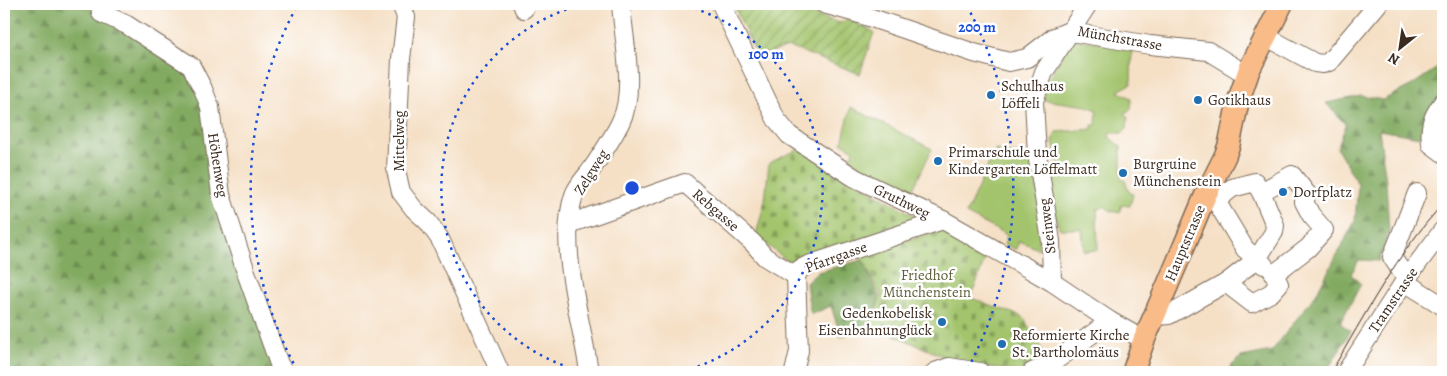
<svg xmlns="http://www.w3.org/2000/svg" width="1447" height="376" font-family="Alegreya,serif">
	<defs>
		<pattern id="forest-firs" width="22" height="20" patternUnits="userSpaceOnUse" patternTransform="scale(1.25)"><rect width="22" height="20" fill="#82aa60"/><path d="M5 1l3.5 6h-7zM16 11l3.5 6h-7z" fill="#6c8b4f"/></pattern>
		<pattern id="cemetery-stones" width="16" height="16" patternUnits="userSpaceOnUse" patternTransform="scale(1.25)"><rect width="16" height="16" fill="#a3c46c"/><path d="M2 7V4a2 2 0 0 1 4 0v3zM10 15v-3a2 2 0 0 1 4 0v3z" fill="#869f58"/></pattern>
		<pattern id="garden-furrows" width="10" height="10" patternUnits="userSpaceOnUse" patternTransform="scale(1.25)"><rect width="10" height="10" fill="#a3c46c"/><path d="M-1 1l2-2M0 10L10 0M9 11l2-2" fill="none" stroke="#869f58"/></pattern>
	</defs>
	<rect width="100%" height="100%" fill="#fff"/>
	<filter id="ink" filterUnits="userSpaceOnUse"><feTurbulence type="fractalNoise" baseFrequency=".02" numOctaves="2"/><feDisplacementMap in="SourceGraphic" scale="10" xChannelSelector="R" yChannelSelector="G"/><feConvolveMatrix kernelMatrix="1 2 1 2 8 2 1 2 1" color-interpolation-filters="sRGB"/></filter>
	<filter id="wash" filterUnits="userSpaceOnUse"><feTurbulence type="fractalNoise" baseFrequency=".0096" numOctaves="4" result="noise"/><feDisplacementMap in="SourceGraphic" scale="20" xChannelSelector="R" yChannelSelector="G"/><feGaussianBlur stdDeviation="1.12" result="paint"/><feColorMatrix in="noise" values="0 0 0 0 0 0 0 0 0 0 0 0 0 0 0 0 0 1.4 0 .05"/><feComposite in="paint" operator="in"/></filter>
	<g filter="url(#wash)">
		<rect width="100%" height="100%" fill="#f5e0c6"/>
		<!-- forest -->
		<g fill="url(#forest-firs)" stroke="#5e6a3f">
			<polygon points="4,4 83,4 191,66 203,89 221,195 284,372 4,372"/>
			<polygon points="1443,64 1443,91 1423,121 1420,137 1379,130 1386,181 1389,232 1379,261 1359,260 1351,274 1361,284 1340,323 1351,331 1326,372 1225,372 1241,357 1272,351 1316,294 1355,221 1358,184 1337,148 1346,125 1326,103 1361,96 1383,100 1412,85"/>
			<polygon points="862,260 879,297 871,325 841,337 831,306 812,314 810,311 806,283 818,272"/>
		</g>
		<!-- cemetery -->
		<g fill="url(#cemetery-stones)" stroke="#6f7745">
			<polygon points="799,149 920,219 792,264 763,242 756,235 765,200 769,163"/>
			<polygon points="945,229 987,253 971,298 1023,317 1044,353 1041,360 1029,370 1017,372 956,362 871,325 881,296 860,255"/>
		</g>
		<!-- park -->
		<g fill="#a3c46c" stroke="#6f7745">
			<path d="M1072,39L1132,46L1131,84L1118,91L1131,98V109L1125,113L1128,117L1127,129L1122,133H1110L1109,137L1121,147V180H1125L1129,192L1133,194L1130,206L1121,205L1120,213L1111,211L1104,206L1100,209H1097L1098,250L1084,251L1082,229H1060C1052,217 1052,186 1049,170L1058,166L1053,142L1056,132L1092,129V125H1096L1097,110L1087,106L1044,100L1045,85Z"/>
			<polygon points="851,107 932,149 912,191 850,160 854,150 842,143"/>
			<polygon points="995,150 1032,157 1042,216 1038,249 1019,241 1016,250 1004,244 1007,235 966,214"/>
		</g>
		<!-- garden -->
		<polygon fill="url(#garden-furrows)" stroke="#6f7745" points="733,4 797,4 804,12 840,23 848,19 874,32 860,74 789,47 757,56"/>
	</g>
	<g filter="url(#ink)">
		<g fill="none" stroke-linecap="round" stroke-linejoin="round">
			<defs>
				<g id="minor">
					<polyline points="100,4 101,13 127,25 191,66 203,89 210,107 221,195 248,278 279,364 284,372"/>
					<polyline points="401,4 406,17 401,59 396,170 401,192 414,209 428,222 440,239 500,372"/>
					<polyline points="522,4 524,9"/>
					<polyline points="721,4 776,119 789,135 855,178 943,220 1052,282 1110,321 1144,340"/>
					<polyline points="824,4 860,14 974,53 1009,62 1027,58 1054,37 1069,31"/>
					<polyline points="1071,29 1077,33 1150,45 1208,51 1239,70 1249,70"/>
					<polyline points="1265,36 1315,63 1323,64 1329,62 1378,4"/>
					<path d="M1443,102C1432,117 1429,125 1431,144L1443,153"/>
					<polyline points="1417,193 1392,257 1411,286 1443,306"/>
					<polyline points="1208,195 1216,201 1245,249 1264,265"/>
					<polyline points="569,224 685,183 753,243 765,257 796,276"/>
					<polyline points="1052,282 1051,241 1037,154 1034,101 1044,72 1088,4"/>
					<polyline points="1226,283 1252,303 1271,293 1279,284 1274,274 1308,248 1324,230 1311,215 1304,202 1307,194 1292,175 1261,192"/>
					<polyline points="1155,316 1169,315 1226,283 1257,259 1274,232 1275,225 1261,192 1255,182 1232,188 1216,201"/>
					<path d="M589,372C582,320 557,246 574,195C577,186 586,177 591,170C602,154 613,138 621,121C636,91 623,36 621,4"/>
					<polyline points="794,372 799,351 796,276 800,269 808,265 943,220"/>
					<polyline points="935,372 949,367 980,372"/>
					<polyline points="1032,372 1051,364 1110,321"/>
					<polyline points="1346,372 1406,279 1443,230"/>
				</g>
				<polyline id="major" points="1133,372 1144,340 1174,270 1206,194 1225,156 1229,145 1238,102 1249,70 1282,4"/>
			</defs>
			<!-- minor casing -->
			<use href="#minor" stroke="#7c6a59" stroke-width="20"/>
			<!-- major casing -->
			<use href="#major" stroke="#7c6a59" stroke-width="24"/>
			<!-- minor -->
			<use href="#minor" stroke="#fff" stroke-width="18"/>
			<!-- major -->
			<use href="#major" stroke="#f9bc89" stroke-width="21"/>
			<!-- tram -->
			<path stroke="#3b2a1e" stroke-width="1" d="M1331,372C1365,315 1397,253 1443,204"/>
		</g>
	</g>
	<!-- distance rings -->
	<g fill="none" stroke="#1d4ed8" stroke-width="2.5" stroke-dasharray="2.5 5">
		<path d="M584 372A190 190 0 0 1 584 4M680 4A190 190 0 0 1 680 372"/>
		<path d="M297 370A381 381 0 0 1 297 6M967 6A381 381 0 0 1 967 370"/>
	</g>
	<!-- markers -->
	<g fill="#1f6fb2" stroke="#fff" stroke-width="2">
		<circle cx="991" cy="95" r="5"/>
		<circle cx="1198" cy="100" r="5"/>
		<circle cx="938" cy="161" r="5"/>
		<circle cx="1123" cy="173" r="5"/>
		<circle cx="1283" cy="192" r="5"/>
		<circle cx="942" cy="322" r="5"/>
		<circle cx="1002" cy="344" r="5"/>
	</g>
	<g text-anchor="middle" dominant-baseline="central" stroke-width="5" stroke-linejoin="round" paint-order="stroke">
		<!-- street labels -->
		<g font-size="15" fill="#3b2a1e" stroke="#fff">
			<text transform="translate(1120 38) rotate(10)">Münchstrasse</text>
			<text transform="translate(399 141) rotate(-90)">Mittelweg</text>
			<text transform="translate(218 165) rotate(81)">Höhenweg</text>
			<text transform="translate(591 172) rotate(-58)">Zelgweg</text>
			<text transform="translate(902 201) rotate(26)">Gruthweg</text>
			<text transform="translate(716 210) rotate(41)">Rebgasse</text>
			<text transform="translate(1047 226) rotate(-97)">Steinweg</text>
			<text transform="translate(1185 243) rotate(-67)">Hauptstrasse</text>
			<text transform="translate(836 257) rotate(-20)">Pfarrgasse</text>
			<text transform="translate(1393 300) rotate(-56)">Tramstrasse</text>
		</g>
		<!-- poi labels -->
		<g font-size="15" fill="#3b2a1e" stroke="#fff" text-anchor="start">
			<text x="1001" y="86">Schulhaus<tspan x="1001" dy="17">Löffeli</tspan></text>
			<text x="1208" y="100">Gotikhaus</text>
			<text x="948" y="152">Primarschule und<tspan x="948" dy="17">Kindergarten Löffelmatt</tspan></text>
			<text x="1133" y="164">Burgruine<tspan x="1133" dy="17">Münchenstein</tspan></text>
			<text x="1293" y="192">Dorfplatz</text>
			<text x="932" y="313" text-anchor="end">Gedenkobelisk<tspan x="932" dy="17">Eisenbahnunglück</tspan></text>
			<text x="1012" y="335">Reformierte Kirche<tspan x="1012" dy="17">St. Bartholomäus</tspan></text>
		</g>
		<!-- park labels -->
		<g font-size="15" fill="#5f6039" stroke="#fff">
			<text x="927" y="275">Friedhof<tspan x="927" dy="17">Münchenstein</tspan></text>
		</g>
	</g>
	<circle cx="632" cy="188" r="8" fill="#1d4ed8" stroke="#fff" stroke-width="2.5"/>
	<g font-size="15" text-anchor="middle" font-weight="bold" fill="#1d4ed8" stroke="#fff" stroke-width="5" stroke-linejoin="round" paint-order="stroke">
		<text x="977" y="32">200 m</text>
		<text x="766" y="59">100 m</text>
	</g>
	<!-- margin -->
	<rect width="1447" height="376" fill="none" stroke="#fff" stroke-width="20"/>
	<!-- north arrow -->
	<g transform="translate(1400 48) rotate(210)" stroke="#ffffff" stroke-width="4" paint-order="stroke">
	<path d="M0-4L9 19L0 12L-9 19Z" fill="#3b2a1e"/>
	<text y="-8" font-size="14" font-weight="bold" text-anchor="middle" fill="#3b2a1e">N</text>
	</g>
</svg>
